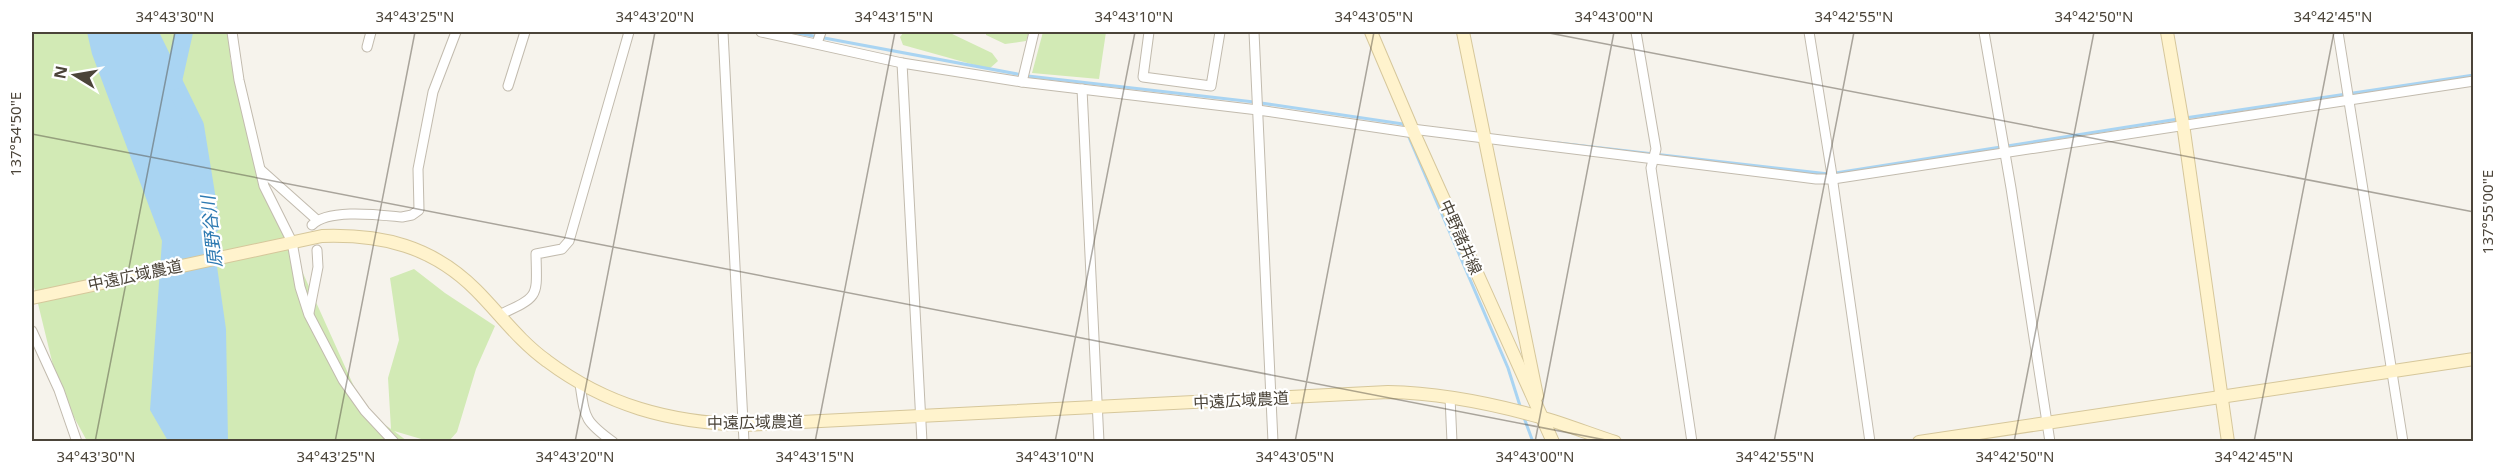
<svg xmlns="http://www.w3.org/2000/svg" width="2505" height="473" font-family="'Noto Sans','Noto Sans JP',sans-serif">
	<rect width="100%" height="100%" fill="#f6f3ec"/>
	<!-- green -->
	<g fill="#d2eab5">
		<polygon points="32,32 231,32 230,58 257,171 365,411 391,429 388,378 399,340 390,278 414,269 445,293 495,326 476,369 457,432 449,441 428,441 394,431 407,441 87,441 59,390 32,279"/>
		<polygon points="904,32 948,32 992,53 998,61 989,69 903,45 900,37"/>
		<polygon points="986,32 1029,32 1026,41 1005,44 986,35"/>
		<polygon points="1043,32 1106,32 1099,79 1032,73"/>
	</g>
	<!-- water -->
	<polygon fill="#a9d4f2" points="87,32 153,32 181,98 204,176 226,329 228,441 168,441 150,410 162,241 92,54"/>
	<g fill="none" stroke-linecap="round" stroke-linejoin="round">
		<!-- stream -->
		<g stroke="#a9d4f2" stroke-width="3">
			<polyline points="792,32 1028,76 1254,102"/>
			<polyline points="1261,103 1403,124 1405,129"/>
			<polyline points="2185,118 2474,75"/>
			<polyline points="1408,135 1508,368 1521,409"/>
			<polyline points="1558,143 1829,174 2178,119"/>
			<polyline points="1523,415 1533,442"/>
		</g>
		<!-- river -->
		<g stroke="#a9d4f2" stroke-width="18">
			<polyline points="149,32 195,126 211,225"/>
			<polyline points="173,81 184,32"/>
		</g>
		<defs>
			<g id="street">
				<polyline points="232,32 239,80 264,186 292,242 300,287 309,315 343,380 365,411 394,442"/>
				<polyline points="723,32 744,442"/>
				<polyline points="761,32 902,63 1022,82 1258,110 1414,133"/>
				<polyline points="1149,32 1143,77 1211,86 1220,32"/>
				<polyline points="1254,32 1273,442"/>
				<polyline points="1636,32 1656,149 1651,168 1692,442"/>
				<polyline points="1809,32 1831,169 1870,442"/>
				<polyline points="1984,32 2011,188 2050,442"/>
				<polyline points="2338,32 2403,442"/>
				<polyline points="817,43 821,32"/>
				<polyline points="367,47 371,32"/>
				<polyline points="902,63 922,442"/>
				<polyline points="1022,82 1034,32"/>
				<polyline points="508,86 525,32"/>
				<polyline points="1082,89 1099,442"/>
				<polyline points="1412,129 1816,179 1833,179 2474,81"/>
				<polyline points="261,170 317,220"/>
				<path d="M312,225C328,208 380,215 402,217L412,215L419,210L418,169L433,92L456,32"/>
				<polyline points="309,313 318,267 317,250"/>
				<path d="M499,315C540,296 537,298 536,254L562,249L569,241L629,32"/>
				<polyline points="32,331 59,390 77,442"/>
				<path d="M580,384C585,418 584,421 613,442"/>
				<polyline points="1450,397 1452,442"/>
			</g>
			<g id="secondary">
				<polyline points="1371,32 1414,133 1553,442"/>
				<polyline points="1463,32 1537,396"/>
				<polyline points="2167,32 2183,124 2228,442"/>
				<path d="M32,298L322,236C382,234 432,246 476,290C500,314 519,341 547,361C607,406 669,422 743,425L1388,392C1439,393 1490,403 1540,417C1565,424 1590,434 1615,442"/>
				<polyline points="1919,442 2474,359"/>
			</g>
		</defs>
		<!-- street casing -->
		<use href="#street" stroke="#c2bbae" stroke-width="11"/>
		<!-- secondary casing -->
		<use href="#secondary" stroke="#d6c79b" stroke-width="14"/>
		<!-- street -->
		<use href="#street" stroke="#fff" stroke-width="9"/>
		<!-- secondary -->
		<use href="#secondary" stroke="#fff3cd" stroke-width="12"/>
	</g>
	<!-- ticks -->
	<path fill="none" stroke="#4b4439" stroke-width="1.5" stroke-opacity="0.45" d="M1544,32L2474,212M32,134L1616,442M95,442L175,32M335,442L415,32M575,442L655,32M815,442L895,32M1055,442L1135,32M1295,442L1374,32M1535,442L1614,32M1774,442L1854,32M2014,442L2094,32M2254,442L2334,32"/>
	<g text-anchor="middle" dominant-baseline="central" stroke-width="4.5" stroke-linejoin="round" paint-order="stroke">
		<!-- street labels -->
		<g font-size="16" fill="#4b4439" stroke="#fff">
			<text transform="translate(1461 237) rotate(66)">中野諸井線</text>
			<text transform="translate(135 275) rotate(-12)">中遠広域農道</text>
			<text transform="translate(1241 400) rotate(-3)">中遠広域農道</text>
			<text transform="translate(755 422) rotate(-1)">中遠広域農道</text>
		</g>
		<!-- water labels -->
		<g font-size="18" font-style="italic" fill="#2e7ab2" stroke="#fff">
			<text transform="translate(211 232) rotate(-96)">原野谷川</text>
		</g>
	</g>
	<!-- border -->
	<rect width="2505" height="473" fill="none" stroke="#ffffff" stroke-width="66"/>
	<!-- north arrow -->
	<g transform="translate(75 75) rotate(281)" stroke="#ffffff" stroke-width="4.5" paint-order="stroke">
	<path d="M0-4.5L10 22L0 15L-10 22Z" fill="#4b4439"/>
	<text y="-9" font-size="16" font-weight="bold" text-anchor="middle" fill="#4b4439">N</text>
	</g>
	<rect x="33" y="33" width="2439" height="407" fill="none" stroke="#4b4439" stroke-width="2"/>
	<g font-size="15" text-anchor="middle" fill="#4b4439">
		<text x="175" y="22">34°43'30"N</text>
		<text x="415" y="22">34°43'25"N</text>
		<text x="655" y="22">34°43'20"N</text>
		<text x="894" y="22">34°43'15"N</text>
		<text x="1134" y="22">34°43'10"N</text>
		<text x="1374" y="22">34°43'05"N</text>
		<text x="1614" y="22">34°43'00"N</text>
		<text x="1854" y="22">34°42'55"N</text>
		<text x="2094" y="22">34°42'50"N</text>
		<text x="2333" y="22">34°42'45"N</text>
		<text transform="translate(16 134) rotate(-90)" y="5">137°54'50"E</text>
		<text transform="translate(2488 212) rotate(-90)" y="5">137°55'00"E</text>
		<text x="96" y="462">34°43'30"N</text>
		<text x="336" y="462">34°43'25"N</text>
		<text x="575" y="462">34°43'20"N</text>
		<text x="815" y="462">34°43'15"N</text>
		<text x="1055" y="462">34°43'10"N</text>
		<text x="1295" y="462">34°43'05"N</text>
		<text x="1535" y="462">34°43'00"N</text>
		<text x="1775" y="462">34°42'55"N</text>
		<text x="2015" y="462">34°42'50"N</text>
		<text x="2254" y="462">34°42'45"N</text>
	</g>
</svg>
